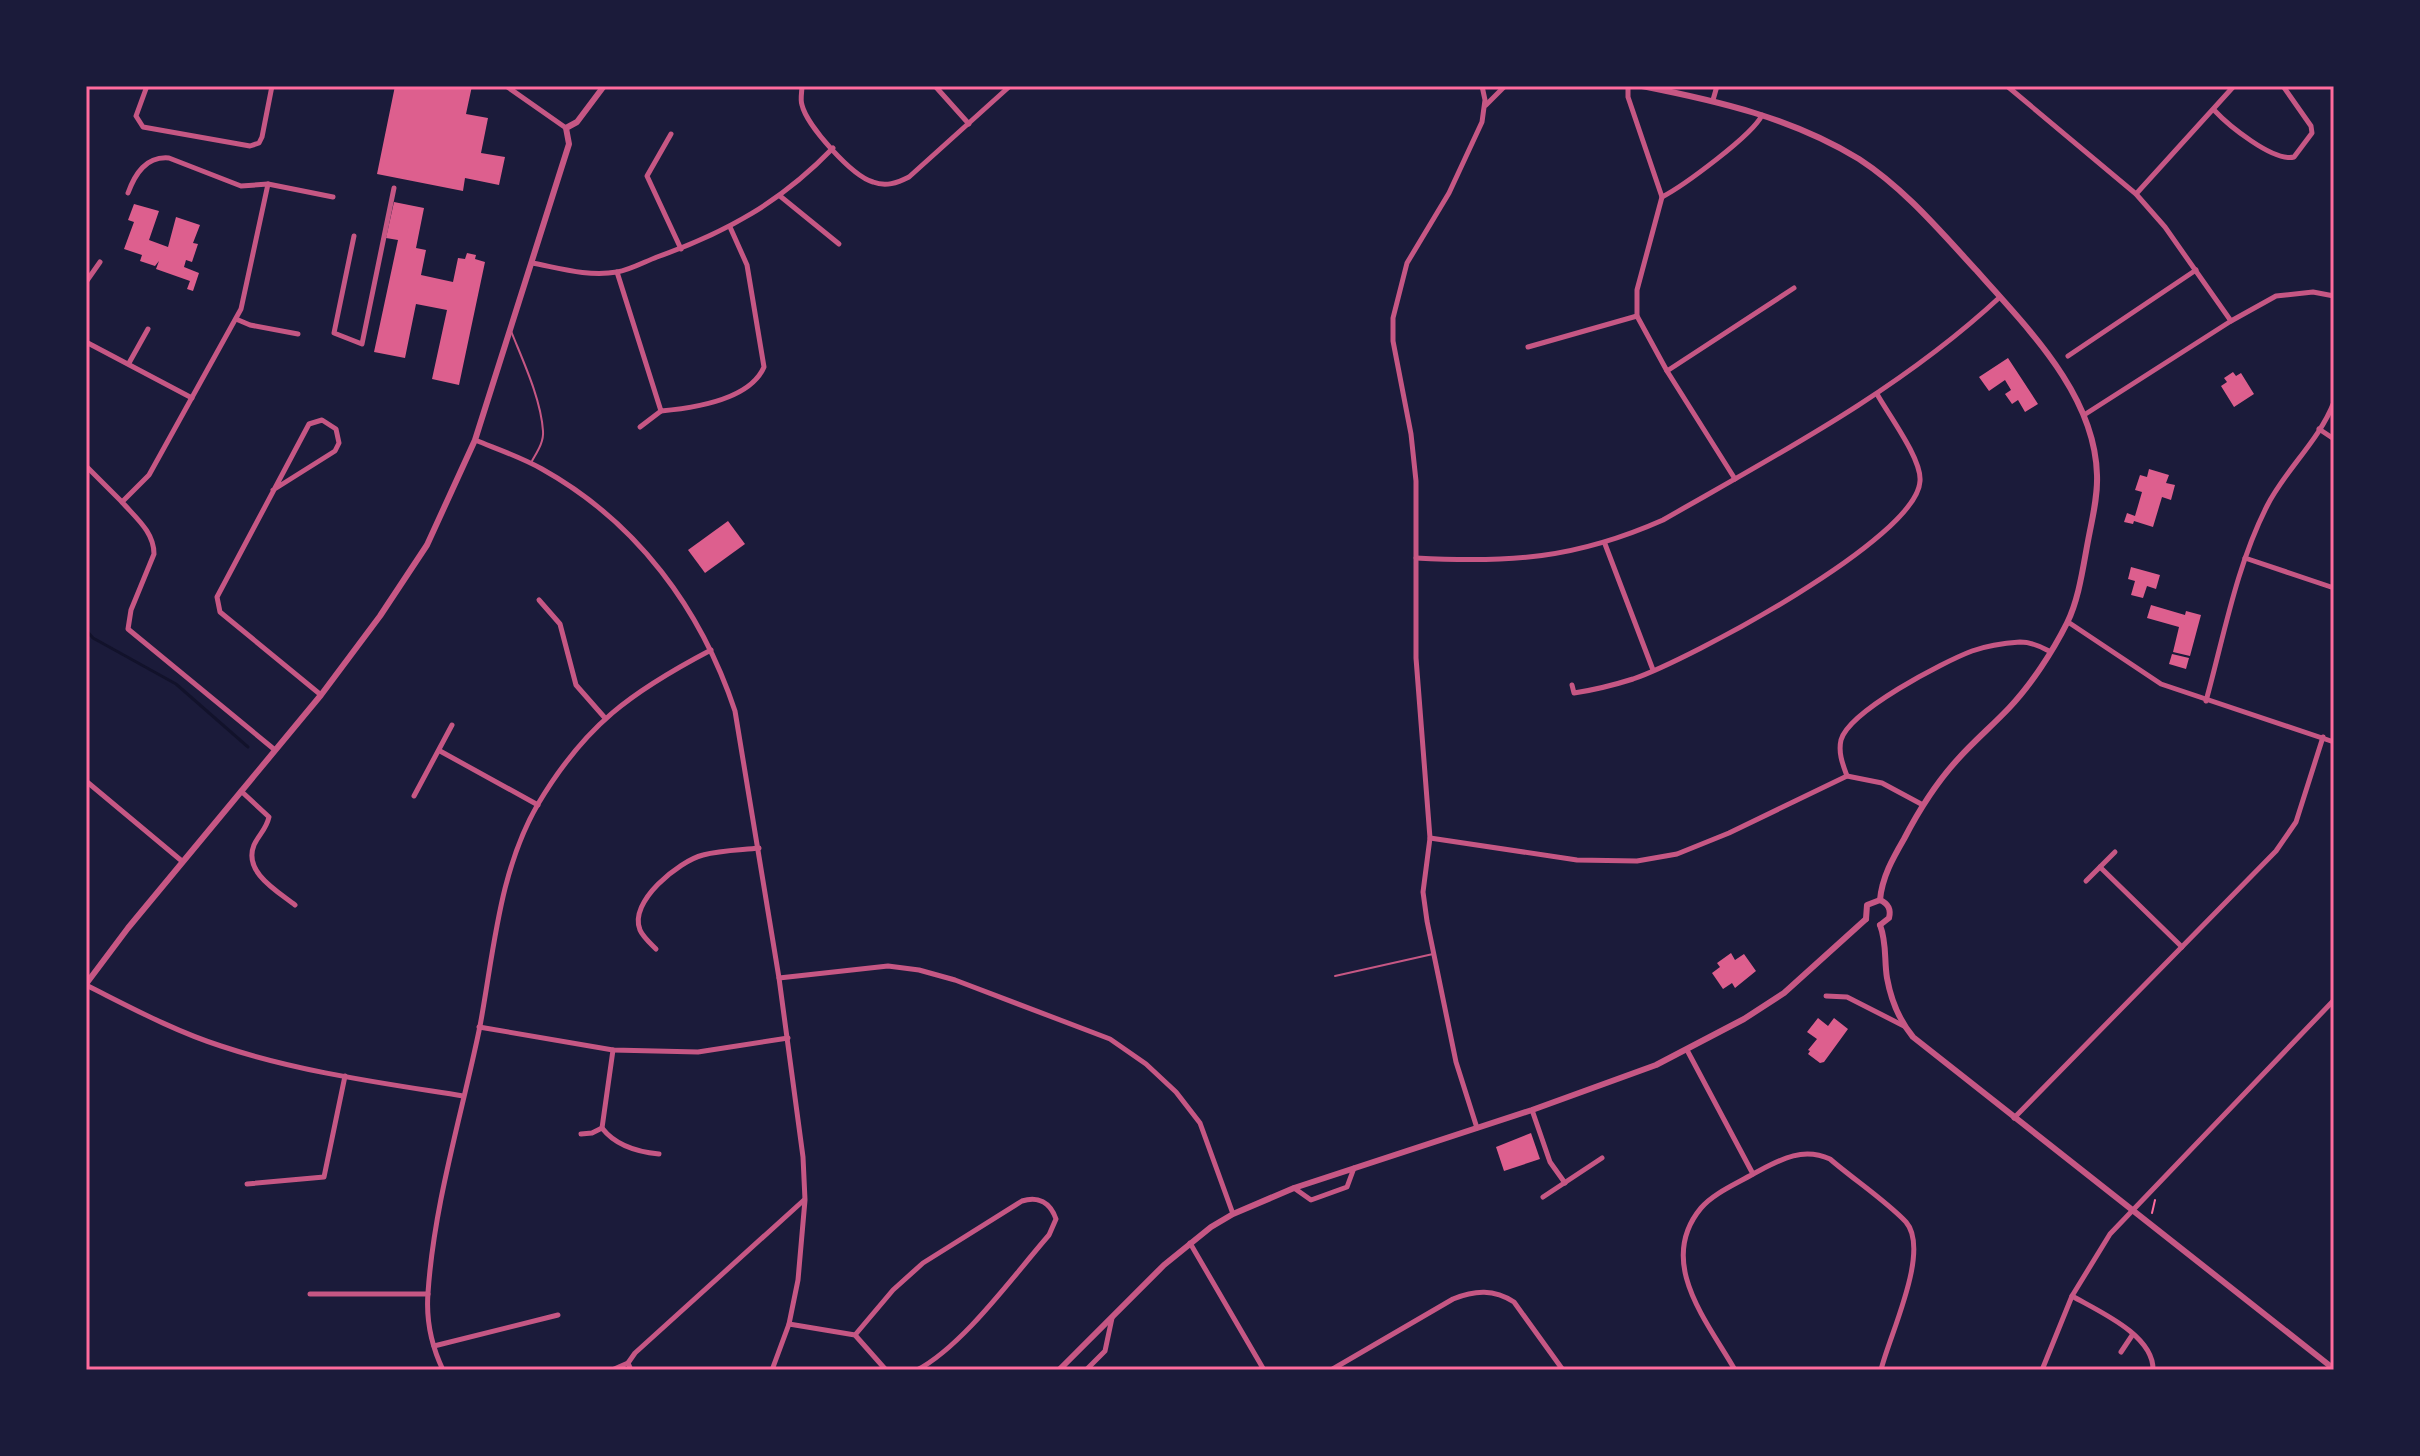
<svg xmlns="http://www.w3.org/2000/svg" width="2420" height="1456" font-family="'Fira Sans',sans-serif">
	<rect width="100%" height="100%" fill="#1b1b3a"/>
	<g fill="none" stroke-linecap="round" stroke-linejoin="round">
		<!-- stream -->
		<polyline stroke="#12122b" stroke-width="3" points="86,630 93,638 176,684 248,747"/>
	</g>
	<!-- building -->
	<g fill="#dd5f8e">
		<polygon points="395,86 472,86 466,114 488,118 481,153 505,157 499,185 465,178 463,191 377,174"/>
		<polygon points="394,202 424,208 416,248 426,250 421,275 453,282 458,258 465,259 467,253 476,255 475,259 485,262 459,385 432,379 447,310 416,304 405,358 374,352 398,240 386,238"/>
		<polygon points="134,204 159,211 149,240 168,247 176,217 200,225 193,243 198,244 192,262 186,260 184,267 199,273 193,291 187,289 190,281 156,269 159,261 155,266 140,261 142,255 124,249 134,222 128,220"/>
		<polygon points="2008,358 2038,404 2025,412 2018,400 2012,404 2005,394 2011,390 2005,380 1989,391 1979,377"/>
		<polygon points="2233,372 2236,376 2241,373 2254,394 2234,407 2221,386 2227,382 2224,378"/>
		<polygon points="2149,469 2169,475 2166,483 2175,485 2171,500 2162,497 2153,527 2134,521 2133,524 2124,522 2127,513 2135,516 2142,492 2135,490 2140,475 2147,477"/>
		<polygon points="728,521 745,544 705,573 688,550"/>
		<polygon points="2131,567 2160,575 2156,589 2147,586 2143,598 2131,595 2135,581 2128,579"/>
		<polygon points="2151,605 2185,615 2186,611 2201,615 2190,656 2173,652 2179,627 2147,618"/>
		<polygon points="2172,654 2189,658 2186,669 2169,664"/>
		<polygon points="1731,953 1735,960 1744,954 1756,971 1735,988 1732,983 1723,989 1712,973 1720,967 1717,963"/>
		<polygon points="1818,1018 1828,1026 1834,1018 1848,1029 1824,1062 1820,1063 1808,1054 1810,1051 1808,1050 1817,1039 1807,1032"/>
		<polygon points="1531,1133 1540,1159 1504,1171 1496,1147"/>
	</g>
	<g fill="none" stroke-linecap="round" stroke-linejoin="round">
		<!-- path -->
		<polyline stroke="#ff6b9d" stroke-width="2" points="2152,1213 2155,1200"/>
		<!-- service -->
		<g stroke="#c65784" stroke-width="2">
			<path d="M511,331C523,361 541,399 543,431C544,442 537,452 532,461"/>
			<polyline points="1335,976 1433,954"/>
		</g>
		<!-- minor -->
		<g stroke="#c65784" stroke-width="5">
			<polyline points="147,86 136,116 143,127 250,146 259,143 262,137 272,86"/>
			<polyline points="506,86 566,128"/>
			<path d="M802,86C802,92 800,99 802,105C807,126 852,176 873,182C886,187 897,183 909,177L1010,86"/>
			<polyline points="935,86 969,124"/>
			<polyline points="1628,86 1628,97 1662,197 1637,290 1637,316 1667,371 1735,479"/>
			<polyline points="2007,86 2136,194 2165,227 2231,321"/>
			<polyline points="1713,100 1717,86"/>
			<polyline points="1486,105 1505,86"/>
			<path d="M2214,110C2228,125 2273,162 2294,157L2312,133L2311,126L2283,86"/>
			<polyline points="671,134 647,176 681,249"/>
			<polyline points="268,184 333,197"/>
			<path d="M128,193C135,174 146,156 169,158L241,186L268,184L241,309L149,475L122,502C136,518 154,532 154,554L131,610L128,629L275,750"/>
			<polyline points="2136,194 2234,86"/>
			<polyline points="780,196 839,244"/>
			<path d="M1662,197C1683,186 1753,135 1762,115"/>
			<polyline points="354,236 334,333 362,344 394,188"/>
			<path d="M532,263C559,268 588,277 617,272C630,270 644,262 657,257C727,232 781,202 833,148"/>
			<path d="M617,272L661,411C695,408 750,400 764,367L747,265L730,227"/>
			<polyline points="86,282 100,262"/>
			<polyline points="236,319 250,325 298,334"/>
			<polyline points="86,342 192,398"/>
			<polyline points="1528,347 1637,316"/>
			<polyline points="2068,356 2196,270"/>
			<polyline points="129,363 148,329"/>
			<polyline points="1667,371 1794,288"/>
			<polyline points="2084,415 2231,321 2276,296 2313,292 2334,296"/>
			<polyline points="640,427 661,411"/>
			<polyline points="2319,429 2334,439"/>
			<path d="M475,440C497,449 521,457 542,469C637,522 701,609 735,711L779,978L803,1157L805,1200L798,1280L789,1324L772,1370"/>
			<polyline points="86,466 122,502"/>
			<polyline points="273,490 335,451 339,443 336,429 322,420 309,424 217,597 220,612 321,695"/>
			<polyline points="1605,544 1653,670"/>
			<path d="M1416,558C1510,563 1575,559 1663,520C1780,453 1900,390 2000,297"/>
			<polyline points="2245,558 2334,588"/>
			<polyline points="539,600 560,624 576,685 605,718"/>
			<polyline points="2068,622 2161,684 2334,742"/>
			<path d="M1572,685L1574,693C1594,690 1614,685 1633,679C1688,660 1917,539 1920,481C1922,459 1888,414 1877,394"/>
			<path d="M2206,701C2224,636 2236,567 2267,506C2285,470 2319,441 2334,402"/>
			<polyline points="440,751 538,805"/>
			<path d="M1847,776C1843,765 1838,753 1841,740C1849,711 1943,662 1972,651C1986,646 2005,643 2020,642C2031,642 2040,646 2049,651"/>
			<polyline points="86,781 183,862"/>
			<path d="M241,791L269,817C266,830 259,834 254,845C243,872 277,891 295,905"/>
			<polyline points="414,796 452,725"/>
			<polyline points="1430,838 1577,860 1637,861 1677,854 1729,833 1847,776 1882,783 1923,805"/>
			<polyline points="2100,867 2182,947"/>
			<polyline points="2086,881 2115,852"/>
			<path d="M656,949C651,944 643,937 640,930C628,902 679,861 703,855C721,850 741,850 759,848"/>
			<polyline points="779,978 888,966 919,970 955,980 1110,1039 1146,1064 1176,1092 1200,1123 1233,1214"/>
			<path d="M86,985C130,1007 174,1031 221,1046C299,1072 382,1083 463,1096"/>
			<polyline points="1826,996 1847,997 1904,1026"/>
			<polyline points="479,1027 613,1050 698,1052 788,1038"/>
			<path d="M1687,1050L1753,1174C1736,1184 1714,1193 1701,1208C1656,1262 1707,1321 1735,1370"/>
			<polyline points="1532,1110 1550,1162 1565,1183"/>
			<polyline points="2014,1118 2276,851 2296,822 2323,737"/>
			<polyline points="602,1128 613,1050"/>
			<polyline points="1477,1128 1456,1062 1427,921 1423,892 1430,838 1416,658 1416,481 1411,434 1393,341 1393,318 1407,263 1449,193 1482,122 1485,100 1482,86"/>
			<path d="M581,1134L592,1133L602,1128C615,1145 638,1152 659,1154"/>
			<path d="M1753,1174C1778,1161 1801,1146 1830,1159C1853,1179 1885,1200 1906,1222C1931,1251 1889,1336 1881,1370"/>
			<polyline points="247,1184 324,1177 345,1076"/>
			<polyline points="1294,1188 1311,1200 1347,1187 1354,1168"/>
			<polyline points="1543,1197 1602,1158"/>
			<polyline points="1190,1243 1264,1370"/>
			<polyline points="310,1294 428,1294"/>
			<path d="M2072,1296C2098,1311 2154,1335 2153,1370"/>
			<polyline points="789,1324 855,1335 886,1370"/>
			<path d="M855,1335L893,1290L923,1263L1022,1201C1038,1196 1050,1202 1056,1219L1049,1235C1014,1275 963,1346 917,1370"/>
			<polyline points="434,1346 558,1315"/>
			<polyline points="2121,1352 2133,1334"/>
			<path d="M443,1370C432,1347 426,1319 428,1293C434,1203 462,1114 480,1026C494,951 499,871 538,804C585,725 631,692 711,650"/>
			<polyline points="612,1370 628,1363"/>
			<polyline points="631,1370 628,1363 635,1353 804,1200"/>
			<polyline points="1086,1370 1105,1351 1112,1318"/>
			<path d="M1331,1370L1453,1299C1475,1290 1494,1289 1514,1302L1563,1370"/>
			<polyline points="2042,1370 2072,1296 2110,1234 2334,1000"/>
		</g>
		<!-- tertiary -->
		<g stroke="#c65784" stroke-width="6">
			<path d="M1642,86C1718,101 1792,118 1859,159C1905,189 1940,231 1977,271C2027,328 2095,394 2097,475C2098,497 2092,519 2088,541C2083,567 2079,599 2067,623C2053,651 2031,685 2009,708C1993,725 1974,741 1958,759C1936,783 1919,810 1904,839C1893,858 1882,877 1880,900"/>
			<polyline points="1866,919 1867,905 1880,900"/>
			<path d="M1880,925C1887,943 1884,960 1887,978C1891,1000 1899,1020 1913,1037L2334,1369"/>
			<path d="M1880,925L1889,918C1891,910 1889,904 1880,900"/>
			<polyline points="86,984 128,928 321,695 380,616 427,545 475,440 569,144 566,128 577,122 604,86"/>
			<polyline points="1059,1370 1164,1265 1211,1227 1233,1214 1294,1188 1532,1110 1656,1065 1744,1019 1784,993 1866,919"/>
		</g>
	</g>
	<!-- border -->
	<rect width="2420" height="1456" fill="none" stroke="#1b1b3a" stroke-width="176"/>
	<rect x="88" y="88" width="2244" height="1280" fill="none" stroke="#ff6b9d" stroke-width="3"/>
</svg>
